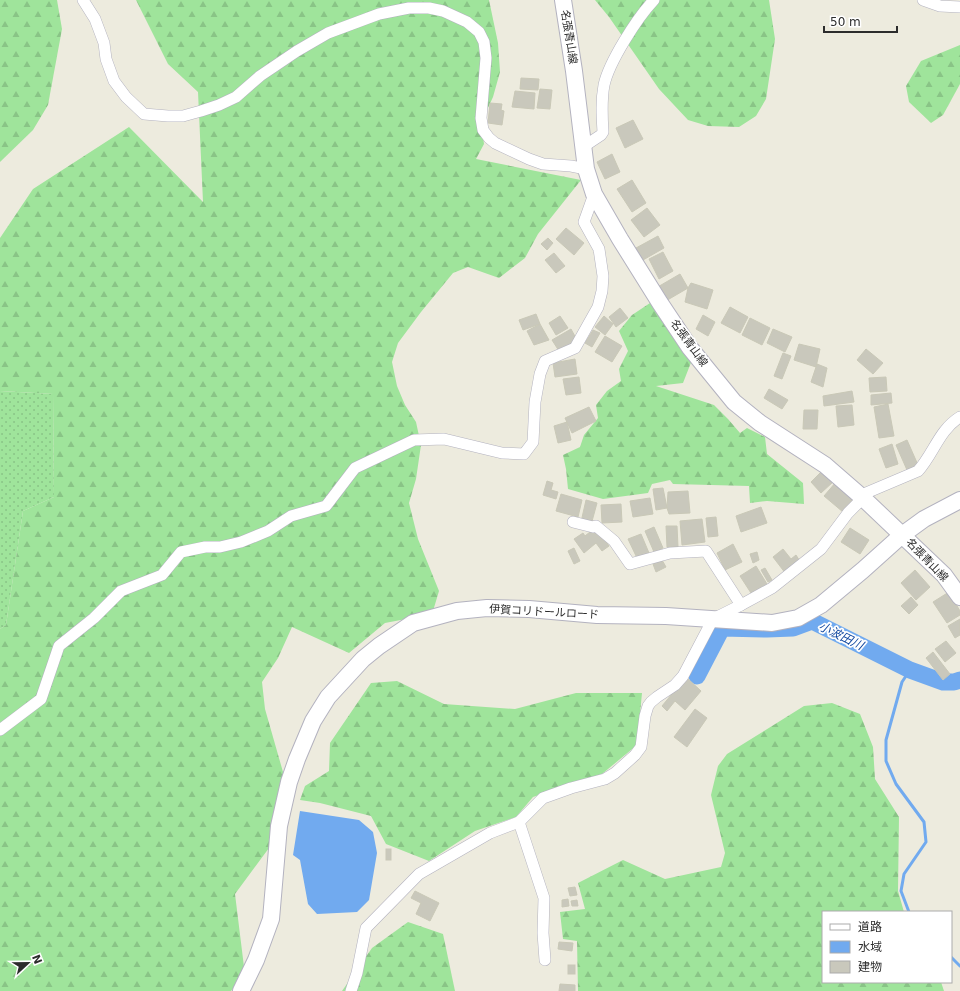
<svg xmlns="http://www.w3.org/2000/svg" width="960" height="991" font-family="'DejaVu Sans','Noto Sans JP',sans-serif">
	<defs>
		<pattern id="grass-dots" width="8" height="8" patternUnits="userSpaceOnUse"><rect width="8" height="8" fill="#9fe49b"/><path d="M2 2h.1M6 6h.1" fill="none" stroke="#89c486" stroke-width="1.8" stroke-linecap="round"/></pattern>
		<pattern id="forest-firs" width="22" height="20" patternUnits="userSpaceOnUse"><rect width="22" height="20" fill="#9fe49b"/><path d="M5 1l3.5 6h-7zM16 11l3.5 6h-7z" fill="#89c486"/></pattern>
	</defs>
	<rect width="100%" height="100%" fill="#edebde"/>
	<!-- grass -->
	<polygon fill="url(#grass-dots)" points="0,391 53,394 54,497 23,511 6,625 0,629"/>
	<!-- forest -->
	<g fill="url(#forest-firs)">
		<polygon points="0,0 57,0 62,29 48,105 33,130 0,162"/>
		<polygon points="136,0 489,0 498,43 500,72 493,97 481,123 484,144 476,159 581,180 538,234 525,258 499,278 468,267 453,273 421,312 398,343 392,362 397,386 405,405 416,422 421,445 416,479 409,503 418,539 439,591 433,611 406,619 385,623 349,653 292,627 278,658 262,682 265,709 285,779 269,848 235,894 245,975 231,991 0,991 0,629 6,625 23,511 54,497 53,394 0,391 0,238 33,189 129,127 203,202 198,92 168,64"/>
		<polygon points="595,0 769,0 775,39 766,99 756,116 739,127 708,126 688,120 659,89 609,17"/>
		<polygon points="960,45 960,84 943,115 931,123 909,102 906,86 921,61"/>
		<polygon points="650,303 692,360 683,383 656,386 714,405 728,419 740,433 747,428 765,437 767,454 803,483 804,504 767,501 750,503 749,486 673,484 670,480 652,484 648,493 603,499 568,489 566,469 563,455 580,447 584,435 598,418 596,405 607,391 621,381 619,369 628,351 619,331 632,315"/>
		<polygon points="397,681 444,704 515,709 576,693 642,693 637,745 602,774 533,797 516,817 475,831 429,861 386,844 371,816 320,803 300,800 305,786 329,771 330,743 371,683"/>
		<polygon points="832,703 860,714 873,747 875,779 899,817 898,891 904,912 823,912 823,982 941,982 944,991 578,991 577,941 563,939 560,912 585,909 578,883 623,860 665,879 721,867 725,853 711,795 718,766 727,754 804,706"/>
		<polygon points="408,922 443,934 455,991 342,991 372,948"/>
	</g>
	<!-- water -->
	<polygon fill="#71aaef" points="300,811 359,820 373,832 377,853 369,900 357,912 317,914 308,904 300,860 293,855"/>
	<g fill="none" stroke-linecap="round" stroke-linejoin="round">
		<!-- stream -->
		<g stroke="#71aaef" stroke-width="3">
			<polyline points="909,912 901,891 904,874 926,842 924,822 896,784 886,761 886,740 902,682 910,670"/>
			<polyline points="951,957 960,966"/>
		</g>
		<!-- river -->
		<polyline stroke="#71aaef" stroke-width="17" points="697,676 722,628 767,629 793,628 812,621 910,670 943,682 954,682 960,680"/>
	</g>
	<!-- building -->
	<g fill="#c9c8bc" stroke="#c9c8b7">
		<polygon points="521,78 539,79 538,90 520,89"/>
		<polygon points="540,89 552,90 550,109 537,108"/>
		<polygon points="515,91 535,93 534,109 512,107"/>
		<polygon points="490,103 502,104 501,110 504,111 502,125 488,123"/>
		<polygon points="633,120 643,139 625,148 616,128"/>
		<polygon points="612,154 620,172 605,179 597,162"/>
		<polygon points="632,180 646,203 632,212 617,189"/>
		<polygon points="647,208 660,225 644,237 631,220"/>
		<polygon points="566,228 584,243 574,255 556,239"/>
		<polygon points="658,236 664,248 643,260 636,248"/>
		<polygon points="548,238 553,243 547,250 541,244"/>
		<polygon points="663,252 673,271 659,279 649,259"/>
		<polygon points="554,253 565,266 556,273 545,260"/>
		<polygon points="680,274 688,288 664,302 656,288"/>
		<polygon points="691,283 713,290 707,309 685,302 688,288"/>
		<polygon points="730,307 748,317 740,333 721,323"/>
		<polygon points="620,308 628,318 616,327 609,317"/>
		<polygon points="536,314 540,324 523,330 519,320"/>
		<polygon points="703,315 715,322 708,336 696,329"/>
		<polygon points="560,316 568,328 556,335 549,323"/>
		<polygon points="604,316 613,324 605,335 595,327"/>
		<polygon points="750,318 770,328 762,345 742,335"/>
		<polygon points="540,324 549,340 534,345 527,331"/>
		<polygon points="571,329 577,340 559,351 552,340"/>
		<polygon points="773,329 792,337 785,352 767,343"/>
		<polygon points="593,330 600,333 592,347 585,343"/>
		<polygon points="605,336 622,346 612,362 595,352"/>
		<polygon points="799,344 820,349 816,367 794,360"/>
		<polygon points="866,349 883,363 873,374 857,360"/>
		<polygon points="783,353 791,356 782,379 774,376"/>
		<polygon points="575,359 577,374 555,377 553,363"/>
		<polygon points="817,364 827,368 823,387 811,382"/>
		<polygon points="579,377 581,393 566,395 563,379"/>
		<polygon points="886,377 887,391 870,392 869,378"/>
		<polygon points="769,389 788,400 782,409 764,398"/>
		<polygon points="852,391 854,402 824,406 823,396"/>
		<polygon points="891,393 892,403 871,405 871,395"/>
		<polygon points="888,404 894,436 879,438 874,407"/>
		<polygon points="852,405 854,425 838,427 836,406"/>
		<polygon points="589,407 596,421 572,433 565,418"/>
		<polygon points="804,410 818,410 817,429 803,429"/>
		<polygon points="567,422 571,440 558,443 554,426"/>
		<polygon points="907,440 918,465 907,470 896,445"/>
		<polygon points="892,444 898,464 886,468 879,449"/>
		<polygon points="823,470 834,481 821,493 811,482"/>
		<polygon points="547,481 553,483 551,490 558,492 556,499 543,495"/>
		<polygon points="836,482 854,498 843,512 824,496"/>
		<polygon points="663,488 667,508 656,510 653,489"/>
		<polygon points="688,491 690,513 669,514 667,508 668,492"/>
		<polygon points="561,494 582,500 578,517 556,511"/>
		<polygon points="650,498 653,514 633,517 630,501"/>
		<polygon points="586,500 597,503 591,525 581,522"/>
		<polygon points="621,504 622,522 602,523 601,505"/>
		<polygon points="761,507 767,523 741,532 736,516"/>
		<polygon points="716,517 718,536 708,537 706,518"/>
		<polygon points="702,519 705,542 682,545 680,521"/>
		<polygon points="666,526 677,526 678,547 667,547"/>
		<polygon points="596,527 609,546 602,551 596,543 584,553 574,539 583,533 585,536"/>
		<polygon points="654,527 663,548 654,552 645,531"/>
		<polygon points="850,528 869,540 860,554 841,542"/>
		<polygon points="641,534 649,553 637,558 628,539"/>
		<polygon points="733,544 742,562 725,570 717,553"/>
		<polygon points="574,548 580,561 574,564 568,551"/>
		<polygon points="783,549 791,559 796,555 801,563 786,574 773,557"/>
		<polygon points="757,552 759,560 753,563 750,554"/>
		<polygon points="662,560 666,567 656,572 653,564"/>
		<polygon points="756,566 767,584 751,593 740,576"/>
		<polygon points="765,568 772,580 768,582 761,570"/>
		<polygon points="915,570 930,587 916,600 901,583"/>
		<polygon points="949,592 960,611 960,615 947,623 933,602"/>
		<polygon points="911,597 918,605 909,614 901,606"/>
		<polygon points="960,619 960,635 955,638 948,626"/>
		<polygon points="946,641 956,653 945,662 935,649"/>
		<polygon points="933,652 950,674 943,680 926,658"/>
		<polygon points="686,677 701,691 685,710 675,701 667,711 662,706"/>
		<polygon points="695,709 707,718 687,747 674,737"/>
		<rect x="386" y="849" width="5" height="11"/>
		<polygon points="575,887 577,895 570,896 568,888"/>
		<polygon points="415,891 439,903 430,921 416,914 421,903 411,898"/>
		<polygon points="568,899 569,906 562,907 562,900"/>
		<polygon points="577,900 578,906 572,906 571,901"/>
		<polygon points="559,942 573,943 572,951 558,949"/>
		<rect x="568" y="965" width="7" height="9"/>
		<polygon points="560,984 575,985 575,991 559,991"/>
	</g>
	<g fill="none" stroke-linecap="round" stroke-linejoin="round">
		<defs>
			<g id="street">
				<polyline points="83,0 95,19 104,43 106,59 114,81 126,97 144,114 168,116 183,116 201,111 219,105 236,97 260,76 297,51 328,33 379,14 409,8 429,8 443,11 467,22 479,32 484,42 486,58 481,118 483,130 489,138 495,143 529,159 543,164 571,166 586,169"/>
				<polyline points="923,0 940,6 960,7"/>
				<path d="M583,147L601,135L603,132C602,116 601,101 604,85C609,62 637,18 654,0"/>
				<polyline points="573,522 593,527 596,526 614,541 630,564 670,553 706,551 741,605"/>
				<polyline points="0,730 41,699 59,646 94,618 121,591 162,575 181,552 205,547 220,547 241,542 268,531 291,516 326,506 355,468 414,440 444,439 502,453 524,454 533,442 535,402 540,374 545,361 575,348 598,307 602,291 603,276 599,249 584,222 594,194"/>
				<polyline points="519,822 544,898 543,933 545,960"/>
				<path d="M351,991L357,973L366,928L419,874L490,833L519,822L543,798L571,788L605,779L615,773L635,755L641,747L645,716L648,706L651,702L657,697L675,685L683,676L713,619L741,605L772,588L821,549L848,513L863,498L866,493L918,471C934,453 939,430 960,417"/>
			</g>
			<g id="secondary">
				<polyline points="563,0 574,71 586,169 594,194 620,239 660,303 690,348 734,402 760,423 825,465 863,498 944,575 960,597"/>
				<polyline points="241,991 256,960 271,919 279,826 289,782 297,759 313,721 328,697 363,659 379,646 413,623 457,611 487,608 529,609 597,615 666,616 772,623 798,618 821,605 863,570 902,535 924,519 960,500"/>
			</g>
		</defs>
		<!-- street casing -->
		<use href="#street" stroke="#b3b2bf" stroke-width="12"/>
		<!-- secondary casing -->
		<use href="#secondary" stroke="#b3b2bf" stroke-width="18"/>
		<!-- street -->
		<use href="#street" stroke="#fff" stroke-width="11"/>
		<!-- secondary -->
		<use href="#secondary" stroke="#fff" stroke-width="16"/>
	</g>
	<g text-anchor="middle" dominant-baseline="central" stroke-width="3.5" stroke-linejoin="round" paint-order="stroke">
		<!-- street labels -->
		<g font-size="11" fill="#2c2c2c" stroke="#fff">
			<text transform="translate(569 37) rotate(81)">名張青山線</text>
			<text transform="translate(689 343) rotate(54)">名張青山線</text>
			<text transform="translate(927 560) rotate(46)">名張青山線</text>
			<text transform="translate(544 612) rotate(3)">伊賀コリドールロード</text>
		</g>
		<!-- water labels -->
		<g font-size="12" font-style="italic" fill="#0d449e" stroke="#fff">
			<text transform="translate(841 636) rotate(26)">小波田川</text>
		</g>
	</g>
	<!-- legend -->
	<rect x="822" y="911" width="130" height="72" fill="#ffffff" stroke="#ababab"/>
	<rect x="830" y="924" width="20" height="6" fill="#ffffff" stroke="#ababab"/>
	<text x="858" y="931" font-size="12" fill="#2c2c2c">道路</text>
	<rect x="830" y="941" width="20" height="12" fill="#71aaef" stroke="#ababab"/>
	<text x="858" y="951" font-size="12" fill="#2c2c2c">水域</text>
	<rect x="830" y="961" width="20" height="12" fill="#c9c8bc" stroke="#ababab"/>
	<text x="858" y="971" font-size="12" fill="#2c2c2c">建物</text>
	<!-- north arrow -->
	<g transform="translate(28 963) rotate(68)" stroke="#ffffff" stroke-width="3" paint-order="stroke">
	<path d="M0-3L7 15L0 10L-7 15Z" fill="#2c2c2c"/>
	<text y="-6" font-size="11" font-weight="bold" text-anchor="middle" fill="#2c2c2c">N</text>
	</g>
	<!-- scale -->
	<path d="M824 26v6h73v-6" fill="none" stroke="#2c2c2c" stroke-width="2"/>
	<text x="830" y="26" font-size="12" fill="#2c2c2c" stroke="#ffffff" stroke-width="3" paint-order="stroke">50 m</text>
</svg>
